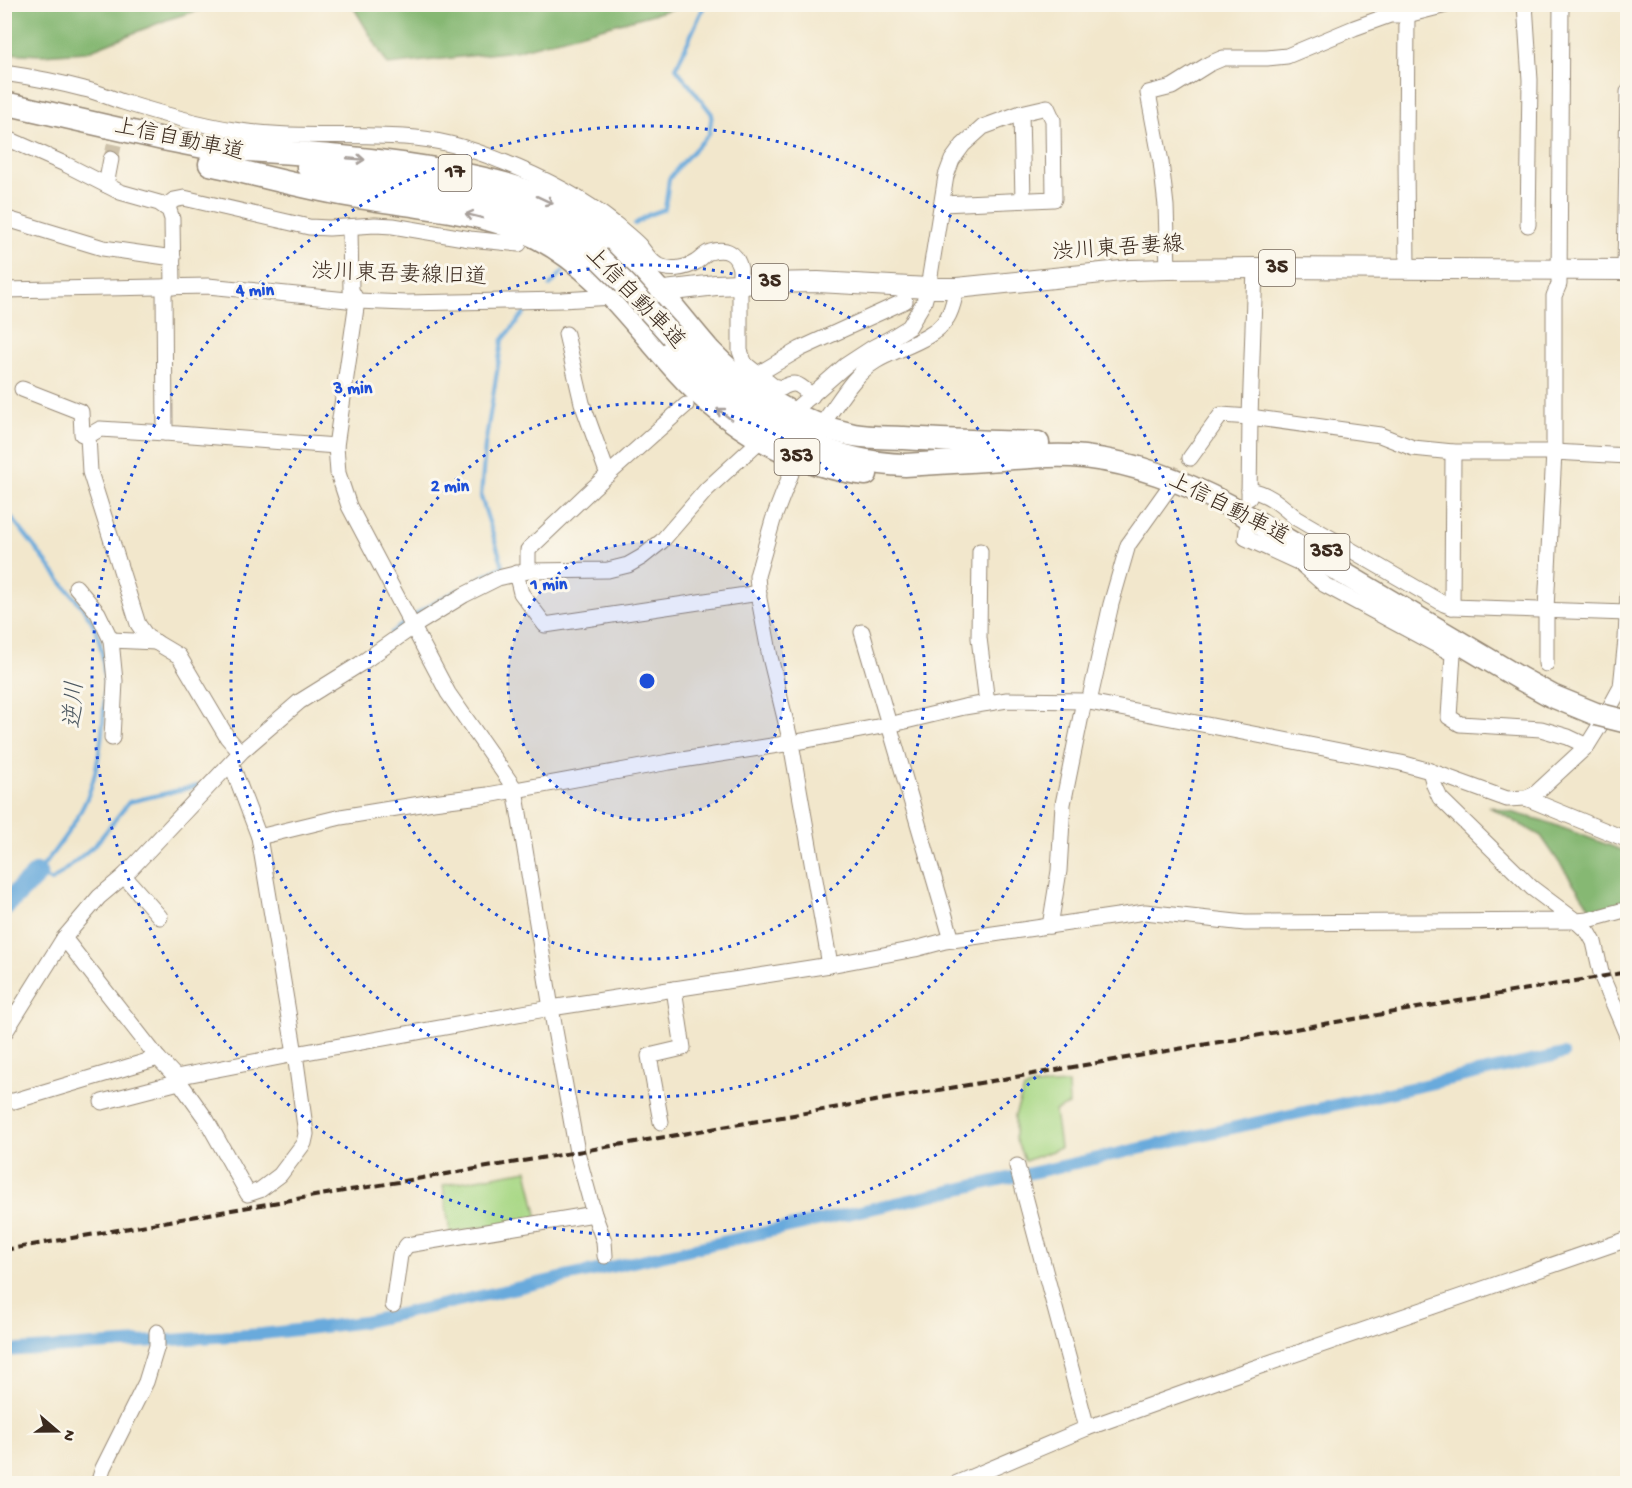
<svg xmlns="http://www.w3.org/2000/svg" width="1632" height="1488" font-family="'Gochi Hand','Klee One',sans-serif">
	<rect width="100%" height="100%" fill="#fbf7ec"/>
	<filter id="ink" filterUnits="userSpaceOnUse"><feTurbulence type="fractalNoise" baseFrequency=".0167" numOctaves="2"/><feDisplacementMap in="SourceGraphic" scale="12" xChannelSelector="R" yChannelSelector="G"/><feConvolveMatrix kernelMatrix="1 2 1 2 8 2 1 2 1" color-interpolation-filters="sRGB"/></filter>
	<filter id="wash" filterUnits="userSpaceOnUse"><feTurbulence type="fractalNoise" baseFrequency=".008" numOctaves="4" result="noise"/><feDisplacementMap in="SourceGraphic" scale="24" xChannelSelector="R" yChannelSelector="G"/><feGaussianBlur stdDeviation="1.35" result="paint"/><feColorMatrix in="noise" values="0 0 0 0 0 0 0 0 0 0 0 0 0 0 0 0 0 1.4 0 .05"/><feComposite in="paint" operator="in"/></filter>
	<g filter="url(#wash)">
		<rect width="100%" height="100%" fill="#f2e7cc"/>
		<!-- green -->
		<g fill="#a9d886" stroke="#728152" stroke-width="1.5">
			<polygon points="1068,1084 1069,1105 1055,1111 1060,1148 1025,1161 1015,1138 1015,1115 1024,1089 1032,1086"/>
			<polygon points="527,1170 538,1219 450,1233 443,1185"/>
		</g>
		<!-- forest -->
		<g fill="#86b873" stroke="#607148" stroke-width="1.5">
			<polygon points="5,4 216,4 216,5 169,19 86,52 41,55 5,53"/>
			<polygon points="352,5 687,5 515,51 388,65"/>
			<polygon points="1488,806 1544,821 1627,852 1627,902 1593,912 1541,836"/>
		</g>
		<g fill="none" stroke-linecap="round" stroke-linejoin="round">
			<!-- stream -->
			<g stroke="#69aadc" stroke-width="4">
				<polyline points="635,224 648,215 665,209 669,179 680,165 709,134 712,114 676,68 705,4"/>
				<polyline points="550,286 563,271"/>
				<path d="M4,508C24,533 43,558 63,584C72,595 83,607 91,620C114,660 104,757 87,798C75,826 55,850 37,874L52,881L96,844L129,802L201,785"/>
				<polyline points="475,581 503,566 481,497 485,445 502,341 527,309"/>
				<polyline points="413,617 422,610 458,590"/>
				<polyline points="391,633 407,621"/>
			</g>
			<!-- canal -->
			<polyline stroke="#69aadc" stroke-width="12" points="4,1351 262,1334 364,1322 1563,1054"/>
			<!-- river -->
			<polyline stroke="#69aadc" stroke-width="21" points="4,906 37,874"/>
		</g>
	</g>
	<g filter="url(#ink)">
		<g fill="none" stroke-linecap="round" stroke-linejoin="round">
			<!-- minor-tunnel -->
			<g stroke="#cdc1a9" stroke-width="15" stroke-dasharray="15 8" stroke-linecap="butt">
				<polyline points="111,159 120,120"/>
				<polyline points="1173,482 1190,458"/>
			</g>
			<defs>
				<g id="minor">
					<polyline points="1525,4 1530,80 1528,225"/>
					<polyline points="1407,15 1406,159 1407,269"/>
					<path d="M4,73C31,77 58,82 84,89C98,92 110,98 123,102C158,113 197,124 233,130C290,139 347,133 404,137C438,139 470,148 501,161C542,177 581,197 615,224C623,231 632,238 639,245C644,251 650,261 657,265C669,271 685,269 696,262C701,259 705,253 710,252C726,247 737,253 740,269V351L745,364L773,386L782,388C797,379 801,387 812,396"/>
					<polyline points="1021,113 1023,200"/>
					<polyline points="4,137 67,165 120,192 159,203 169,210 172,219 173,287"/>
					<polyline points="106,185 111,159"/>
					<polyline points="165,207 174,200 184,198 309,227 329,228 375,225 393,226 470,239 519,244"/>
					<polyline points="4,218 103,248 173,258"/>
					<polyline points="350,228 351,290 357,301 336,446 338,473 349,506 448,693 515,789 551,1008 577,1152 594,1214 604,1241 605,1256"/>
					<polyline points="1168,269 1166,206 1161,162 1148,93 1172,87 1209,64 1223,58 1267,58 1287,56 1354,28 1390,15 1407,15 1450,4"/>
					<polyline points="1625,270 1628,92"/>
					<polyline points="164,287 165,433 336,446"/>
					<polyline points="4,290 208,286 357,301 406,303 562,300 613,297"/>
					<polyline points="566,334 582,403 608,475"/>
					<polyline points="760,376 763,371 800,349 905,301"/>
					<polyline points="22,389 81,412 82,434 88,436"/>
					<polyline points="798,407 846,365 872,348 891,338 909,327 924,302 928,288 946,176 952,160 963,145 983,127 1021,113 1047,107 1053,120 1054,199 942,204"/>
					<path d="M825,420C840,400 854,374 876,361C897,348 935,340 947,318C953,309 954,298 957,288"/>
					<polyline points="165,433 100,429 88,436 90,472 138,624 147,637 179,656 227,737 240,752"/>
					<polyline points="1190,458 1221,415 1250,417 1380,435 1413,448 1453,452 1554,452 1628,456"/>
					<polyline points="795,463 773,520 757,576 759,599 770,657 791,743 830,965"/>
					<path d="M1249,490C1269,493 1282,506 1296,518L1444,604L1452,607L1453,452"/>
					<polyline points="1249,498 1250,417 1255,268"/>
					<polyline points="1248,523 1246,538 1300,563 1325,585 1453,654 1449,717 1460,724 1541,729 1568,737 1587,746"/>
					<polyline points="980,551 979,638 987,703"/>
					<polyline points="528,571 528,550 592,489 686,405"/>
					<polyline points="516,573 521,593 545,625 759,593"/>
					<polyline points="76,587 98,613 111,640 115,681 112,738"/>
					<polyline points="1452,607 1627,613"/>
					<polyline points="862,632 952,940"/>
					<polyline points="111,640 156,642"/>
					<polyline points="1546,664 1546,609 1554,452 1554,296 1559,284 1561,4"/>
					<polyline points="1089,702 1111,604 1128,545 1173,482"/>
					<polyline points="1430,771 1507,799 1526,798 1535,794 1587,746 1602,722 1621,687 1626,639 1628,592"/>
					<polyline points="1526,798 1628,840"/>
					<polyline points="259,837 341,817 433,802 488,795 669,762 791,743 893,724 964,707 1007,700 1084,701 1401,763 1430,771 1434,785 1440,798 1532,888 1576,921 1589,933 1594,942 1602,977 1628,1038"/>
					<polyline points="124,876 160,917"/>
					<polyline points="1050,926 1059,871 1063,804 1084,701"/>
					<polyline points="64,938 158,1058 176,1077 206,1119 248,1194 260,1190 280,1175 304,1143 306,1134 295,1054 259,837 231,763"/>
					<polyline points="4,1034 64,938 99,897 124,876 242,751 299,702 360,664 414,626 464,595 498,578 528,571 608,570 628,565 642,557 662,541 707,489 755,445"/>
					<polyline points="176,1077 295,1054 551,1008 830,965 915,949 945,941 1145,912 1245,923 1576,921 1588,920 1628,909"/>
					<polyline points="4,1101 14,1101 158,1058"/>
					<polyline points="102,1102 179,1082"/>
					<polyline points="661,1122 649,1056 683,1048 674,989"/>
					<polyline points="1017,1166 1087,1428"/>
					<polyline points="393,1305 400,1255 407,1245 594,1214"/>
					<polyline points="98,1484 103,1468 146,1382 157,1346 157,1332"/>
					<polyline points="955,1484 1087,1428 1234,1375 1628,1239"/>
				</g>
				<polyline id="major" points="648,293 716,285 764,283 818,282 928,288 957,288 1131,270 1168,269 1255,268 1628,270"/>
				<g id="highway">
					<polyline points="4,103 163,139 229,152"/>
					<path d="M213,148C295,153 376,157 456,173C487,179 520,186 549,201C593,224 629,256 662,294C678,312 693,332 709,350C748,391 798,424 854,435C871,438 887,437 904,438C949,441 994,442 1038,443"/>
					<path d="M210,164C258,175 304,188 352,196C414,207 481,209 538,238C599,270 633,323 678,372C727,426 793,466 866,474"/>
					<polyline points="308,167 466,195 505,205 543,221 576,241 598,257"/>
					<path d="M672,336C686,353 701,372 719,387C770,431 836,463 905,465C937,463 969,461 1002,459C1029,457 1057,454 1084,457C1136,463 1182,481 1228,505L1521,679L1552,696L1596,714"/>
				</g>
			</defs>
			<!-- minor casing -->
			<use href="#minor" stroke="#968875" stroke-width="17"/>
			<!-- major casing -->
			<use href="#major" stroke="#968875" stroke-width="22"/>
			<!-- highway casing -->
			<use href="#highway" stroke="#968875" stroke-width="25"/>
			<!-- minor -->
			<use href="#minor" stroke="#fff" stroke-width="15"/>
			<!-- major -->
			<use href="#major" stroke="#fff" stroke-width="20"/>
			<!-- highway -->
			<use href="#highway" stroke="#fff" stroke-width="22"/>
			<!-- rail -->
			<polyline stroke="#3b2a1e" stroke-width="4" stroke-dasharray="9 4.5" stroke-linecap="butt" points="4,1250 249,1207 577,1152 1628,972"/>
			<defs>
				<g id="highway-bridge">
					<polyline points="598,257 627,286 672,336"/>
					<polyline points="1596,714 1628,722"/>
				</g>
			</defs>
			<!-- highway-bridge casing -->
			<use href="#highway-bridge" stroke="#968875" stroke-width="25" stroke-linecap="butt"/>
			<!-- highway-bridge -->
			<use href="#highway-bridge" stroke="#fff" stroke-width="22"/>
		</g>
		<!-- one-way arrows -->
		<defs><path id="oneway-shaft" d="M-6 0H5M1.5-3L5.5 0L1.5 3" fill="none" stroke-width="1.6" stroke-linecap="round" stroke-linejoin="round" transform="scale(1.5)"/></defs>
		<g stroke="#a79f9a">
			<use href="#oneway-shaft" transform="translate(356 159) rotate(5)"/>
			<use href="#oneway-shaft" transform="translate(545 200) rotate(25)"/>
			<use href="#oneway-shaft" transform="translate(474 216) rotate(-166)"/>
			<use href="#oneway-shaft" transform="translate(724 414) rotate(-142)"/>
		</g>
	</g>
	<!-- distance rings -->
	<circle cx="647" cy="681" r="139" fill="#1d4ed8" fill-opacity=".12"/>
	<g fill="none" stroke="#1d4ed8" stroke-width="3" stroke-dasharray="3 6">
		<circle cx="647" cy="681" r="139"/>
		<circle cx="647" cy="681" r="278"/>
		<circle cx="647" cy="681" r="416"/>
		<circle cx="647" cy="681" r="555"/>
	</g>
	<g text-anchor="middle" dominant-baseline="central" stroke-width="6" stroke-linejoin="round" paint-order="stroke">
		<!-- shield labels -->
		<g fill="#fbf7ec" stroke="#75685c" stroke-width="1.5">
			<rect x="438.5" y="155" width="33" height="36" rx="4.5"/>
			<rect x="1259" y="250" width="36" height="36" rx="4.5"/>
			<rect x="752" y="264" width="36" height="36" rx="4.5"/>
			<rect x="774.5" y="439" width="45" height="36" rx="4.5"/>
			<rect x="1304.5" y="534" width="45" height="36" rx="4.5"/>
		</g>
		<g font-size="21" font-weight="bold" fill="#3b2a1e">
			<text x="455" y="173">17</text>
			<text x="1277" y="268">35</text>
			<text x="770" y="282">35</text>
			<text x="797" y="457">353</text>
			<text x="1327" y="552">353</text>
		</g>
		<!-- street labels -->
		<g font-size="22" fill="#3b2a1e" stroke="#fbf7ec">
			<text transform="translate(179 141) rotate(12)">上信自動車道</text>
			<text transform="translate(1118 250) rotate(-4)">渋川東吾妻線</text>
			<text transform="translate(399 276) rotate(2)">渋川東吾妻線旧道</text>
			<text transform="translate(634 299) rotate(46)">上信自動車道</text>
			<text transform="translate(1228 510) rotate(27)">上信自動車道</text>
		</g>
		<!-- water labels -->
		<g font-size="24" font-style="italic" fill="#4b5760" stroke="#fbf7ec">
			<text transform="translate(76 705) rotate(-87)">逆川</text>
		</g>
	</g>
	<circle cx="647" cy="681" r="9" fill="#1d4ed8" stroke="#fbf7ec" stroke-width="3"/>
	<g font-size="18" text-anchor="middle" font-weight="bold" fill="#1d4ed8" stroke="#fbf7ec" stroke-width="6" stroke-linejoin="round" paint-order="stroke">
		<text x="255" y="295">4 min</text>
		<text x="353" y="393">3 min</text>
		<text x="450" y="491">2 min</text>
		<text x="549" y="589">1 min</text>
	</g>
	<!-- margin -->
	<rect width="1632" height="1488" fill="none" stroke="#fbf7ec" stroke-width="24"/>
	<!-- north arrow -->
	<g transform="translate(57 1431) rotate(110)" stroke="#fbf7ec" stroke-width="4.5" paint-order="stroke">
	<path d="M0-4.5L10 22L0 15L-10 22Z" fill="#3b2a1e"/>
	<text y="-9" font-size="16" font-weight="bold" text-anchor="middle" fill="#3b2a1e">N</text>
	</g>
</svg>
